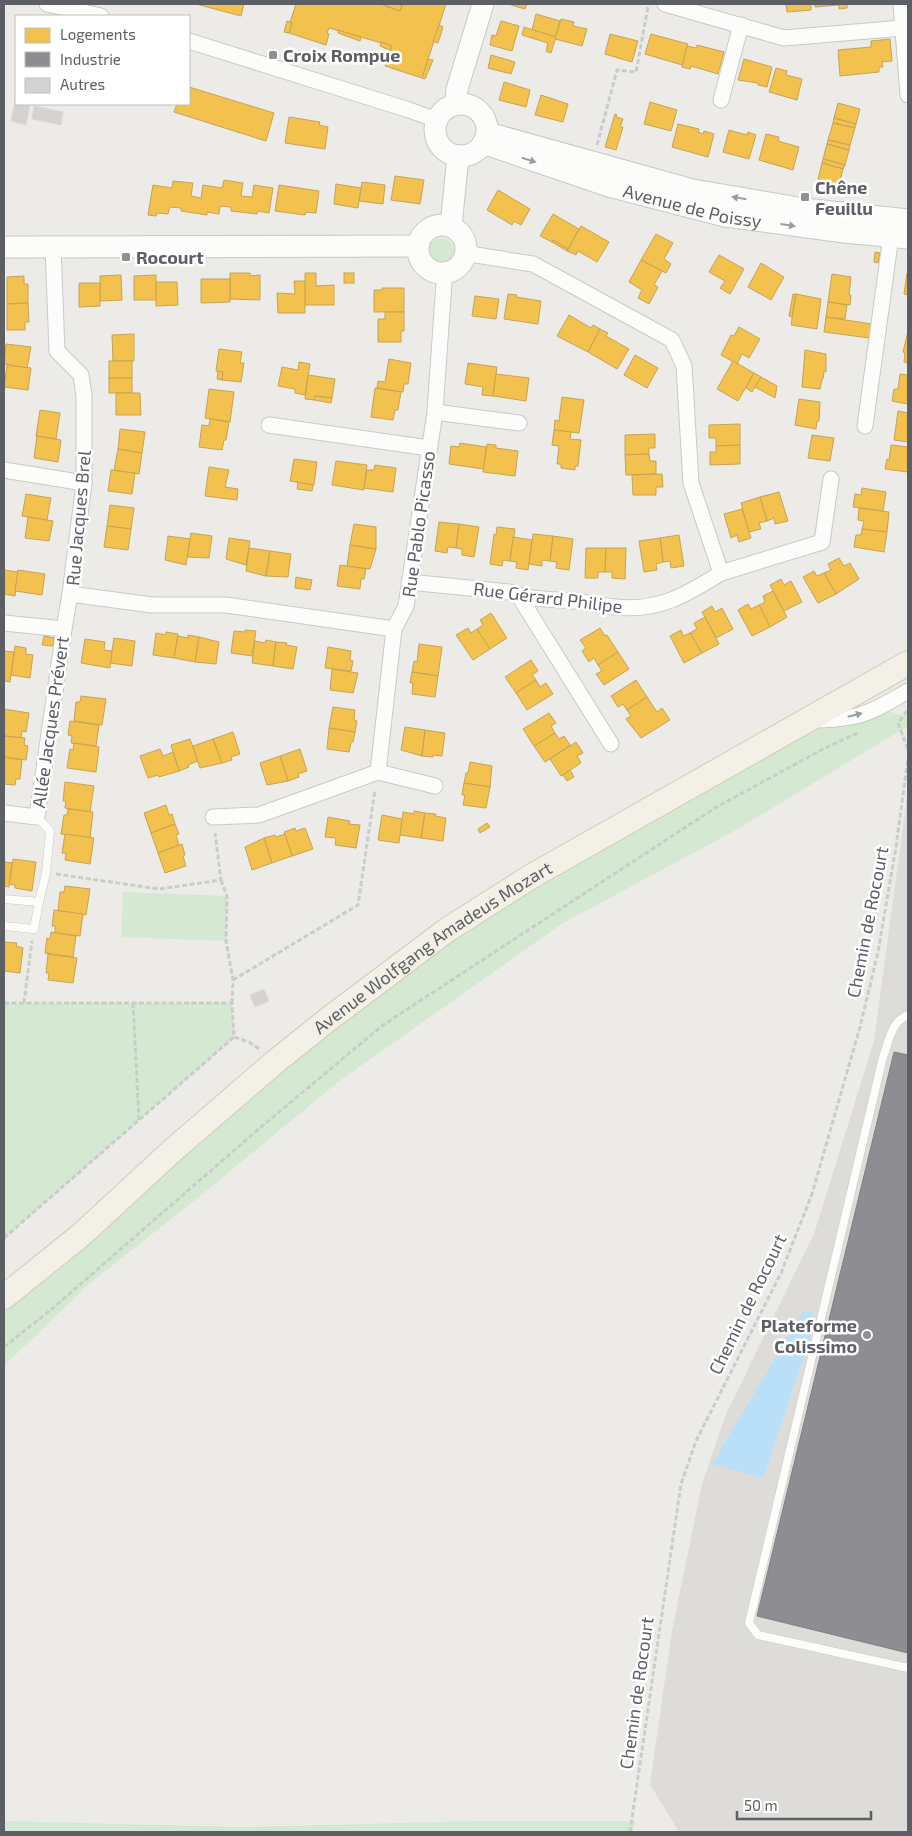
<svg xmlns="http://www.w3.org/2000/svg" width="912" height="1836" font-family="'Exo 2',sans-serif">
	<rect width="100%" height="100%" fill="#ecebe7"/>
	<!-- industrial -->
	<polygon fill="#dddcd8" points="908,790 908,1832 679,1832 650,1784 672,1631 702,1484 726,1414 814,1234 874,1041"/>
	<!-- green -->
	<g fill="#d5e9d2">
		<circle cx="441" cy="251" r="13"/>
		<polygon points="878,707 908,718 908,726 736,830 563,923 338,1082 194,1201 90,1283 4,1366 4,1297 447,930 806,721"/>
		<polygon points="123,892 227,896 226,941 121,937"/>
		<polygon points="4,1003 232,1003 234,1037 4,1238"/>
		<polygon points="4,1821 241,1827 478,1821 635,1821 633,1832 4,1832"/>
	</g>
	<!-- water -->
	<polygon fill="#b9e0f8" points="803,1312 812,1312 815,1322 763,1478 712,1464"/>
	<!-- homes -->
	<g fill="#f2c14e" stroke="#c5a455">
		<polygon points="196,4 244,4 241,16"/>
		<polygon points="296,4 380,4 400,11 403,4 446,4 422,78 385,66 392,46 329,28 327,33 329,34 326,45 289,33 292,23 290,22"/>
		<polygon points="384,4 398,4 402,6 400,11 384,5"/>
		<polygon points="508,4 527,4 525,9"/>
		<polygon points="786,4 811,4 811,10 787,12"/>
		<polygon points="815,4 847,4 847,8 839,9 839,5 815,7"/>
		<polygon points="536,14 560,21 556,37 532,30"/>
		<polygon points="561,19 574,22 573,26 587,29 582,46 555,39"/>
		<polygon points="287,21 292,23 289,33 284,32"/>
		<polygon points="501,21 519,26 512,51 490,45 492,35 496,36"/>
		<polygon points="439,25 443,27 438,43 433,41"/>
		<polygon points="524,27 556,37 551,53 546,51 548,43 522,35"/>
		<polygon points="338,30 361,37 360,41 338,33"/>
		<polygon points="610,34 638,41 632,62 605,54"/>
		<polygon points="651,34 688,44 682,65 645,54"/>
		<polygon points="890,39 892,61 882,62 883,67 879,67 879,72 840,76 838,50 871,47 871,41"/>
		<polygon points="381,42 392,46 390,50 380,46"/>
		<polygon points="697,45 724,52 718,74 691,66 690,69 682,67 687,46 696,48"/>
		<polygon points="491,55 515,62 511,74 488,68"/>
		<polygon points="428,59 433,60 425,79 422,78"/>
		<polygon points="744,59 772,67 767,87 758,85 758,83 738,80"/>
		<polygon points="776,68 787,71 786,75 802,79 797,100 769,92"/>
		<polygon points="504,82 530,90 526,107 499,100"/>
		<polygon points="189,87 274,113 266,141 174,112 177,104 189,104"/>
		<polygon points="541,95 568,104 563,122 535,115"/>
		<polygon points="650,102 677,110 671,131 644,124"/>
		<polygon points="838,103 860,109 856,124 834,118"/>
		<polygon points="615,114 617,115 616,117 623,119 620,127 623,127 616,150 605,147"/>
		<polygon points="289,117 320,122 319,125 328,127 325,149 285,143"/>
		<polygon points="834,118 856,124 855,128 833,123"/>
		<polygon points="833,123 855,128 850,145 828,140"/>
		<polygon points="678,124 699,129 698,132 703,134 704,131 714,134 708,157 672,147"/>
		<polygon points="729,130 747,135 748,132 756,135 749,159 723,152"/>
		<polygon points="766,134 779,137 778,141 799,147 793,170 759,160"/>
		<polygon points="828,140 850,145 849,150 827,144"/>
		<polygon points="827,144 849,150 845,165 823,159"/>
		<polygon points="823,159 845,165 843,169 822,163"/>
		<polygon points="822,163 843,169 839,185 818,179"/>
		<polygon points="395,176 424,180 420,204 391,200"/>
		<polygon points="224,180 243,183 241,196 252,197 254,185 273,188 269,213 258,211 257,214 231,211 231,207 220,206 219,214 207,212 207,215 181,211 181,208 170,207 168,214 157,213 156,216 148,215 153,185 172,188 173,181 193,183 191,196 201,198 203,185 222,188"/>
		<polygon points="362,182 385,185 383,204 359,201"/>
		<polygon points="336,184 361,188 358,208 334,204"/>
		<polygon points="279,185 319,191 316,213 306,212 305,215 275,211"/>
		<polygon points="498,190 530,209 521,225 514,221 512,225 487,210"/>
		<polygon points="553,214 579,229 568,249 553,240 552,242 540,236"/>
		<polygon points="581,226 609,242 597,262 578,251 576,255 567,251"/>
		<polygon points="656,234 673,243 664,259 671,264 666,273 641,260"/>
		<polygon points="553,240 568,249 567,251 552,242"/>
		<polygon points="875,252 880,253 878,263 874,262"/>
		<polygon points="719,255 744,269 730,294 720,288 725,281 709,272"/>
		<polygon points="641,260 662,271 654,285 658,287 649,304 638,298 642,290 629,282"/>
		<polygon points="761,263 784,277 771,300 748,287"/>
		<polygon points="230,273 250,273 250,276 260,275 260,300 230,299"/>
		<polygon points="305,273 316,273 316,286 334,285 334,305 305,305"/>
		<rect x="344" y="273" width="10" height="10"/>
		<polygon points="907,273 908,273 908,295 904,294"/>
		<polygon points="832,274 851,277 849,295 851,295 850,305 828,302"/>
		<polygon points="121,275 122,300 100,301 100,276"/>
		<polygon points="156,275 156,300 134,300 134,276"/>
		<polygon points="24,276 24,284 28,284 28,303 7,304 7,277"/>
		<polygon points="201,279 230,279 230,302 201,303"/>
		<polygon points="294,281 305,281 305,313 278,313 277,293 295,294"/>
		<polygon points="156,282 177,282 178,305 156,306"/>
		<polygon points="79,283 100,283 100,306 79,307"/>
		<polygon points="382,288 404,288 404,312 374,312 374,290 382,290"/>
		<polygon points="508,294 517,295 516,297 541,301 538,324 504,319"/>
		<polygon points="793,294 796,294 792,317 789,316"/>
		<polygon points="796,294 821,299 817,329 791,325"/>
		<polygon points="475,296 499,299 496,319 472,316"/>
		<polygon points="828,302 847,305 845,319 826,317"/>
		<polygon points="28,303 29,322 25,322 25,330 7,330 7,304"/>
		<polygon points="385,312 404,312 404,331 401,331 401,342 378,342 378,319 385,319"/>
		<polygon points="569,315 591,328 593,325 600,329 588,352 557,336"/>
		<polygon points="826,317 872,324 869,338 824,332"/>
		<polygon points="739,327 760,339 749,358 742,354 737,364 721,355 731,335 734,336"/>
		<polygon points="600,329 608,333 606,336 629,349 617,369 588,352"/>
		<polygon points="908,331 908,363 904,362 905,353 903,352"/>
		<polygon points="134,334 134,361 113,361 112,335"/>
		<polygon points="6,344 31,347 27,368 4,364"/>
		<polygon points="219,349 242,352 240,363 244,363 241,382 222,380 223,372 216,371"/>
		<polygon points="805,350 826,354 826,372 824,371 823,379 822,379 820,389 802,387"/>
		<polygon points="635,355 658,368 647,388 624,375"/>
		<polygon points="389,359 411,363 408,384 404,384 403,392 377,388 378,381 385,382"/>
		<rect x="109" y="361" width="23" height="17"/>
		<polygon points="733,361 754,373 738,401 717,389"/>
		<polygon points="299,362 310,364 305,395 295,393 295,389 278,386 282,367 298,370"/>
		<polygon points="468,363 497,367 493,396 482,395 483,387 465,384"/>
		<polygon points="7,365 31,368 28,390 4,387"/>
		<polygon points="218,371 223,372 222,380 217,379"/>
		<polygon points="754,373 761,377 752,392 746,388"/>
		<polygon points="496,374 529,378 526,401 493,396"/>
		<polygon points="900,374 908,375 908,404 892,401 894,389 898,389"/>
		<polygon points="308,375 335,379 332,398 315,396 314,400 305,399"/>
		<polygon points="761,377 777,386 775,398 755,387"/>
		<rect x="109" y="378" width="23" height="15"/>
		<polygon points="375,388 401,392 398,410 395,410 393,420 371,417"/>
		<polygon points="209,389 234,392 230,422 205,418"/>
		<polygon points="116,393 140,393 141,415 116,415"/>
		<polygon points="315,396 332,398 331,403 314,400"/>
		<polygon points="562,397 584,400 579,433 554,430 555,420 559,421"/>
		<polygon points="799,399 820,402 819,421 817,421 816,429 795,425"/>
		<polygon points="40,410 60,413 56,439 36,436"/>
		<polygon points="898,411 908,413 908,442 894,440"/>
		<polygon points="210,419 229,422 226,440 224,440 222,450 199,447 202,425 209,426"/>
		<polygon points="740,424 740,445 716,446 716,438 709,438 709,425"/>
		<polygon points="120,429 145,432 142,453 118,449"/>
		<polygon points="554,430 571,432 570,439 581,440 578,466 575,466 575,470 561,468 561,464 557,464 559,446 552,445"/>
		<polygon points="655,434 655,448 649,448 649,454 625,455 625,435"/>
		<polygon points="812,435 834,438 830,461 808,458"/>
		<polygon points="37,436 61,440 58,462 34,458"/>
		<polygon points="460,443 486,447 484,469 449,464 451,446 459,447"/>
		<polygon points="487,444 496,445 496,448 518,451 515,476 483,472"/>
		<polygon points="740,445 740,464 710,465 710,452 716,452 716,446"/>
		<polygon points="891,445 908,447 908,472 885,469 887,459 889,460"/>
		<polygon points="118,449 142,453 139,474 114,470"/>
		<polygon points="649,454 650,461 656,461 656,474 626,475 625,455"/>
		<polygon points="294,459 317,462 314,485 290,481"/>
		<polygon points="336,461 367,465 364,490 332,485"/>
		<polygon points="375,465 396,468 393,492 364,488 367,470 374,470"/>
		<polygon points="209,467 229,470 225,487 238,489 237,500 205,496"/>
		<polygon points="111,470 135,473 132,494 108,491"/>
		<polygon points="662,474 663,487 656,487 656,495 633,495 632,475"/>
		<polygon points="298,482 313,485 312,491 297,489"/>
		<polygon points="862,488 886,492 883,511 853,507 855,494 861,495"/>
		<polygon points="779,492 788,521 775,524 774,518 767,521 760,497"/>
		<polygon points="26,494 51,498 47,520 22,516"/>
		<polygon points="760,497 767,521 759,523 761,529 749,532 741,503"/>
		<polygon points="110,505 134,508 131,529 107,526"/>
		<polygon points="859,508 889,512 887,532 862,529 864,521 858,520"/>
		<polygon points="742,509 751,538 739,542 737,535 731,538 724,514"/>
		<polygon points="28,517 53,521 49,541 25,538"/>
		<polygon points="439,522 459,524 456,548 448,547 447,553 435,551"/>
		<polygon points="354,524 376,527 376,549 350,545"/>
		<polygon points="459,524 479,527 474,557 462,555 462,549 456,548"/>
		<polygon points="107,526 131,529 128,550 104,547"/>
		<polygon points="497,527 515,529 510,561 503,560 502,566 490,564 494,534 496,535"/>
		<polygon points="862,529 887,532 884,552 854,547 856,535 861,535"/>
		<polygon points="191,533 212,536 209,558 187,557"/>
		<polygon points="533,534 553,536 550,561 542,560 542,566 529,564"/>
		<polygon points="679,535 684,566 671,568 670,561 663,562 660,538"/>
		<polygon points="168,536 190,539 186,565 165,560"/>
		<polygon points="553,536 573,539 569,570 556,568 557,562 550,561"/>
		<polygon points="513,537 532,540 528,570 516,568 517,562 510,561"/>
		<polygon points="229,538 250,541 246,565 226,559"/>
		<polygon points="660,538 663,562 656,564 657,570 644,572 639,541"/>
		<polygon points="350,545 376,549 370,569 347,566"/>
		<polygon points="249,548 270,551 266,576 246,571"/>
		<polygon points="586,548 606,548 605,572 598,572 598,578 585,578"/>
		<polygon points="606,548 626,548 625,579 612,578 612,572 605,572"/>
		<polygon points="270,551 291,554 288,577 266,576"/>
		<polygon points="839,558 844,566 850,563 859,579 836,594 824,573 831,570 828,564"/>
		<polygon points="340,565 366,569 364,579 361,579 360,589 337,586"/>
		<polygon points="4,570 18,572 15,596 4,594"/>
		<polygon points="18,570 45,574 42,595 15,591"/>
		<polygon points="814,571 817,576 824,573 836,594 818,603 803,577"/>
		<polygon points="296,577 312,580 310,590 295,588"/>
		<polygon points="781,579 784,585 791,581 802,602 784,611 770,585"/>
		<polygon points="773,591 787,617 770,627 759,605 765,602 763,596"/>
		<polygon points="748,604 751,609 759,605 770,627 752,636 738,610"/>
		<polygon points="712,606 715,612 722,608 733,629 716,638 702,612"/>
		<polygon points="491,613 507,638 490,649 477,629 483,625 480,620"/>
		<polygon points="705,617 719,644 702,653 690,633 697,629 694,623"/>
		<polygon points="468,628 471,633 477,629 490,649 473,660 456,635"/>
		<polygon points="600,628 605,636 607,635 618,652 598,665 594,658 589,662 582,651 586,648 580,640"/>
		<polygon points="245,630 256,631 252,656 231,653 234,631 245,632"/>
		<polygon points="681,630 683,636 690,633 702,653 684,663 670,636"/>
		<polygon points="166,632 178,634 174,658 153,655 156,633 166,635"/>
		<polygon points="188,635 199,637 195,662 174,658 178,636 188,638"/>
		<polygon points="44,636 54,638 53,646 42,645"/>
		<polygon points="199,637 219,642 216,664 195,662"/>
		<polygon points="114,638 135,641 132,666 110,663"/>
		<polygon points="85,639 105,642 104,650 112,651 110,668 81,663"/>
		<polygon points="266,640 276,642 273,666 252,663 255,641 265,643"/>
		<polygon points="276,642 287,643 286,645 297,647 293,669 273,666"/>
		<polygon points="419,644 442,647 438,676 412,672 414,661 417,662"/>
		<polygon points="15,646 26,648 26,654 33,655 30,678 11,675"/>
		<polygon points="328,647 351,651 350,660 353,661 351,671 325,668"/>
		<polygon points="4,651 14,652 10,682 4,681"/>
		<polygon points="618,652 629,669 604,685 596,674 602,671 598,665"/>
		<polygon points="531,660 538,671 532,675 536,680 516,693 505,677"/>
		<polygon points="332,669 358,673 353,693 330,690"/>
		<polygon points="412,672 438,676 435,697 412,694 413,683 410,683"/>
		<polygon points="536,680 540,687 546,683 553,694 527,710 516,693"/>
		<polygon points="636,680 647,697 627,710 623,704 618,707 611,696"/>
		<polygon points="81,696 106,699 102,725 74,721 76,702 80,702"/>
		<polygon points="647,697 657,712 662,708 670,720 641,738 626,719 631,716 627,710"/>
		<polygon points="333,707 355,710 354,720 357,721 355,732 329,728"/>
		<polygon points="4,709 29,713 26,732 22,731 21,738 4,736"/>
		<polygon points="549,713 556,723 551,726 555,733 534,746 523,729"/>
		<polygon points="70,721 99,725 96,746 71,743 72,736 68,735"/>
		<polygon points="405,727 425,730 422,756 401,750"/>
		<polygon points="329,728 355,732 353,742 351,742 349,752 327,749"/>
		<polygon points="425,730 445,733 442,756 433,755 433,757 422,756"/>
		<polygon points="233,732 240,754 231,757 232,760 222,763 213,739"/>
		<polygon points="555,733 559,739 564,736 570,745 545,762 534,746"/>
		<polygon points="4,736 25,738 24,745 28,746 26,760 4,757"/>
		<polygon points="190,739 198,761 188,765 189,767 179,771 171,745"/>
		<polygon points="213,739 222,763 200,768 193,746"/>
		<polygon points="576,742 583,753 577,756 581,763 561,776 550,759"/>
		<polygon points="74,743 99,747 96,772 67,768 70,749 73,750"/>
		<polygon points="160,749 163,756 173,752 179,771 159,777 158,775 148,778 140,756"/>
		<polygon points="300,749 307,771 298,774 299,777 288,781 280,756"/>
		<polygon points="280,756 288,781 267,785 260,763"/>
		<polygon points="4,757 22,760 20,779 16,779 15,785 4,784"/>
		<polygon points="470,762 492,766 490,787 464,783 466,773 468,773"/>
		<polygon points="570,770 574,777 567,781 563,775"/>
		<polygon points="65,782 94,786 90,812 65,808 66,801 63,801"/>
		<polygon points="464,783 490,787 486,808 463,805 465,795 462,795"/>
		<polygon points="166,805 169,815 172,814 175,824 151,833 144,813"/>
		<polygon points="68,809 93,812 90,838 61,834 64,815 67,815"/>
		<polygon points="414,811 425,813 421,838 400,835 403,812 414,814"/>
		<polygon points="425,813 436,814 435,816 446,818 443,841 421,838"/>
		<polygon points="382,815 402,819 399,843 378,840"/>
		<polygon points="328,817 350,821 349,824 360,825 356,848 335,845 336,838 325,837"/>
		<polygon points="487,823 490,827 480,833 478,829"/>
		<polygon points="175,824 179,834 176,835 179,845 158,853 151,833"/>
		<polygon points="295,828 296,831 305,828 313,849 292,856 284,832"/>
		<polygon points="65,834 94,838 90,864 65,860 66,853 62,853"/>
		<polygon points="285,834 292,856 272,863 264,838 275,835 276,837"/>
		<polygon points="264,838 272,863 252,870 245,847"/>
		<polygon points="182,844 185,855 183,856 186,866 165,873 158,853"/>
		<polygon points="13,859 36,862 32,891 15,888 15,885 9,884"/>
		<polygon points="4,862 12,863 9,887 4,886"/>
		<polygon points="65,886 90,889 86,915 58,911 60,892 64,892"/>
		<polygon points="54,910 83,914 80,936 55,933 55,926 52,926"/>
		<polygon points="51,932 76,936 73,957 45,953 47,938 50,939"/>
		<polygon points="4,942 17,943 16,946 23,948 20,973 4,971"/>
		<polygon points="48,954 77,958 73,983 48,980 49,973 46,973"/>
	</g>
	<!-- industry -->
	<polygon fill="#8d8d92" stroke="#7e8084" points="894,1052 908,1055 908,1653 757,1616"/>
	<!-- building -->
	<g fill="#d4d3d1" stroke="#dcdad6">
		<polygon points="15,102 30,105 26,125 11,121"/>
		<polygon points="34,106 63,112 61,125 32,119"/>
		<polygon points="264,989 269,1001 255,1007 250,995"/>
	</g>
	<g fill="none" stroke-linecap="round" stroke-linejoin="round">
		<defs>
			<g id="lane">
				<polyline points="4,899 39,902 46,873 50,831 37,817"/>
				<polyline points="4,926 34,929 39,902"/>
				<path d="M908,1015C891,1021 889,1042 883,1057L749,1623L758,1635L908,1668"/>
			</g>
			<g id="street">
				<polyline points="47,4 101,16"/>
				<polyline points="665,4 784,38 903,28"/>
				<polyline points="901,4 908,95"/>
				<polyline points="189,41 406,109 437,120"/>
				<polyline points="721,100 741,25"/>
				<polyline points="53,247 57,351 81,375 84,396 84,483 70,594 152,605 226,605 394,629"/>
				<polyline points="435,412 519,423"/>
				<polyline points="269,425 429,448"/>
				<polyline points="865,426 891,236"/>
				<polyline points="4,470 84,483"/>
				<polyline points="721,573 822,542 831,479"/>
				<path d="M409,582L509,592C529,600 552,599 573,601C587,602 601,606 615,607C658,612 686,595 721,573L691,483L684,366L672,340L533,264L476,255L466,251"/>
				<polyline points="519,596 611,744"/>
				<polyline points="4,623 64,629"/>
				<path d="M813,720C827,720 842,719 856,716C874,712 892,700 908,691"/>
				<polyline points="378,772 394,629 406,606 435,412 444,282 447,273"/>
				<polyline points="4,813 37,817 64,629 70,594"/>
				<polyline points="213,817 259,815 378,772 435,786"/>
			</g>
			<g id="secondary">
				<polyline points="456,104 457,89 483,4"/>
				<circle cx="461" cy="130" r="26"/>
				<polyline points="488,133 693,190 804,209 908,220"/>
				<path id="s1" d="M483,143L609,186L725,216L844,232L908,238"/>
				<circle cx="442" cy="249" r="24"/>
				<polyline points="451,226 458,156"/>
				<polyline points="4,247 418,246"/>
			</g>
			<g id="primary">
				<path id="s2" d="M4,1297L81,1235L173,1150L275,1062L330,1018L447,930L532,876L908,663"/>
			</g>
		</defs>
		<!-- lane casing -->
		<use href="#lane" stroke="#c9c9c9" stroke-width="9"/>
		<!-- street casing -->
		<use href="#street" stroke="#c9c9c9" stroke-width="17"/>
		<!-- secondary casing -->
		<use href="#secondary" stroke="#c7c8c7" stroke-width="23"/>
		<!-- primary casing -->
		<use href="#primary" stroke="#d5cab4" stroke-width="26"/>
		<!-- path -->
		<g stroke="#c8cdca" stroke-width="3" stroke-dasharray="5 2.5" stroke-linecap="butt">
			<polyline points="597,145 617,70 636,72 648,7"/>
			<polyline points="907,711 898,723 908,750"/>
			<polyline points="56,874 159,889 221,880 215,833"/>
			<polyline points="221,880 227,896 226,941 233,980 232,1003"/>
			<polyline points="233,980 358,905 375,790"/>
			<polyline points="4,1003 232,1003 234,1037 249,1042 259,1049"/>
			<polyline points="24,1003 32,941"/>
			<polyline points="133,1003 139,1120"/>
			<polyline points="4,1238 234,1037"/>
			<polyline points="4,1347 52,1309 254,1133 383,1025 715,808 823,749 858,733"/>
			<polyline points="630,1832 681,1484 696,1441 781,1273 812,1194 860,1027 878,952 896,847 908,758"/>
		</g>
		<!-- lane -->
		<use href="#lane" stroke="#fcfcfb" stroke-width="8"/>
		<!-- street -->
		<use href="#street" stroke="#fcfcfb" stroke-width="15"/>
		<!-- secondary -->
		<use href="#secondary" stroke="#fcfcfb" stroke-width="21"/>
		<!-- primary -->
		<use href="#primary" stroke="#f3f0e7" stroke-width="24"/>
	</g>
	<!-- one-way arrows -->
	<defs><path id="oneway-solid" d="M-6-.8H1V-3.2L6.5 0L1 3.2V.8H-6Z" transform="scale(1.25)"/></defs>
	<g fill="#9c9ea1">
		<use href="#oneway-solid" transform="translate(529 160) rotate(18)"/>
		<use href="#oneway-solid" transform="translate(739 198) rotate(-171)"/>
		<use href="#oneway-solid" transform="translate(788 225) rotate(8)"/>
		<use href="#oneway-solid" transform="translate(855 715) rotate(-14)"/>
	</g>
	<!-- markers -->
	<g fill="#8e9192" stroke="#fff" stroke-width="2">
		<rect x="268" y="50" width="10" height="10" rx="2.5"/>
		<rect x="800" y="192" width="10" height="10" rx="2.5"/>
		<rect x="121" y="252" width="10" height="10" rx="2.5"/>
		<circle cx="867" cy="1335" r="5"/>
	</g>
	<g text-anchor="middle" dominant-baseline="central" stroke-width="5" stroke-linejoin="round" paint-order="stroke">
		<!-- poi labels -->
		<g font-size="18" font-weight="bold" fill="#5c6065" stroke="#fff" text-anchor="start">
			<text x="283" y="55">Croix Rompue</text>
			<text x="815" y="187">Chêne<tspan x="815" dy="21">Feuillu</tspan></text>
			<text x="136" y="257">Rocourt</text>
			<text x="857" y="1325" text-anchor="end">Plateforme<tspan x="857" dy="21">Colissimo</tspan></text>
		</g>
		<!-- street labels -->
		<g font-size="18" fill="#5c6065" stroke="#fff">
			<text stroke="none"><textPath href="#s1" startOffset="219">Avenue de Poissy</textPath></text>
			<text transform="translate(78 518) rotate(-85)">Rue Jacques Brel</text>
			<text transform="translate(418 524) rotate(-82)">Rue Pablo Picasso</text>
			<text transform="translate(548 597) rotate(7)">Rue Gérard Philipe</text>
			<text transform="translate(50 722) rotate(-82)">Allée Jacques Prévert</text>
			<text transform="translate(867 922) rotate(-79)">Chemin de Rocourt</text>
			<text stroke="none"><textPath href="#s2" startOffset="554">Avenue Wolfgang Amadeus Mozart</textPath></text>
			<text transform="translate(747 1304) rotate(-64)">Chemin de Rocourt</text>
			<text transform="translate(636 1693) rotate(-82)">Chemin de Rocourt</text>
		</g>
	</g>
	<!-- border -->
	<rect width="912" height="1836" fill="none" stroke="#5c6065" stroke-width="10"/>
	<!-- legend -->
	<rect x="15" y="15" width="175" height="90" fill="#ffffff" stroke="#bebfc1"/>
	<rect x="25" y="28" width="25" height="15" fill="#f2c14e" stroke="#bebfc1"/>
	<text x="60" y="40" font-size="15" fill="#5c6065">Logements</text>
	<rect x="25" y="52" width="25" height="15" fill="#8d8d92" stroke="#bebfc1"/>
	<text x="60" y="65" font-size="15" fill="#5c6065">Industrie</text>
	<rect x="25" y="78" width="25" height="15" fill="#d4d3d1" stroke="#bebfc1"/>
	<text x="60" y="90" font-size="15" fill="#5c6065">Autres</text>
	<!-- scale -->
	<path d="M737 1811v8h134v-8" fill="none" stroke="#5c6065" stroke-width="2.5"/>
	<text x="744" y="1811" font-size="15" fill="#5c6065" stroke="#ffffff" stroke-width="4" paint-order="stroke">50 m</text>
</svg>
